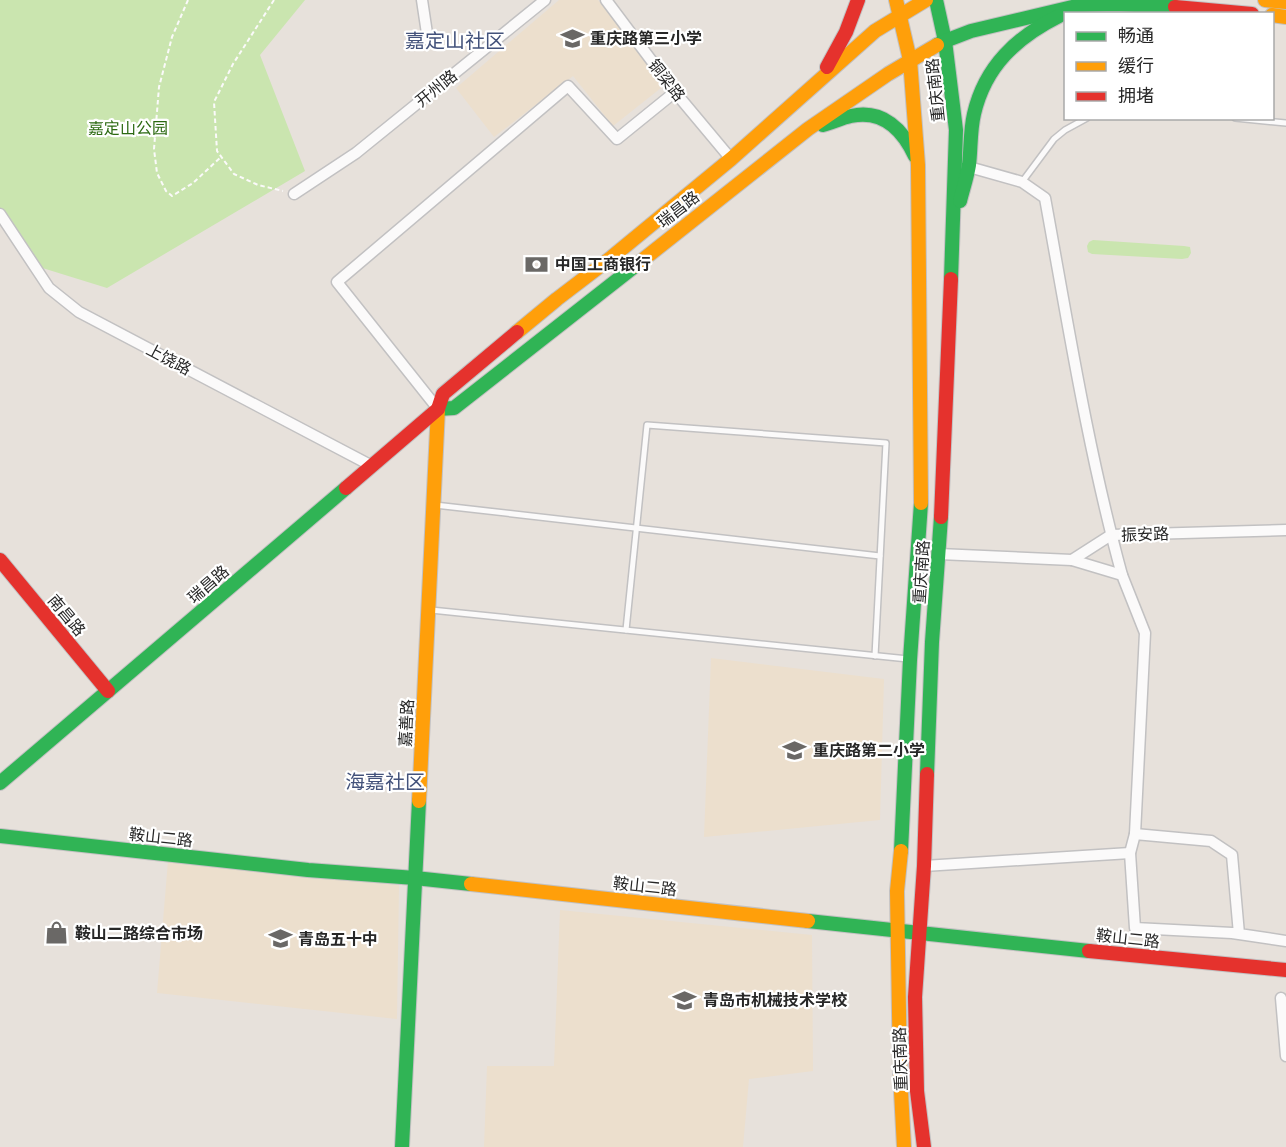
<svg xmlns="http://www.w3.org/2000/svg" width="1286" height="1147" font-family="'PT Sans','Noto Sans SC',sans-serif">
	<rect width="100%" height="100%" fill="#e7e1db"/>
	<!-- education -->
	<g fill="#ecdfcd">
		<polygon points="559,0 598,0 666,84 613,126 573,76 494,137 456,88"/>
		<polygon points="711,658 884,679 880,820 704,837"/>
		<polygon points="168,861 399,885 397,1019 157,993"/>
		<polygon points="560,910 812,935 813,1071 749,1079 743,1147 484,1147 487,1066 554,1066"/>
	</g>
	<!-- green -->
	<g fill="#cae5af">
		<polygon points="0,0 305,0 260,55 305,171 107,288 36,266 0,217"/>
		<polygon points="1093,240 1184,246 1190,247 1191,253 1188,258 1182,259 1092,254 1088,252 1087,246 1089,242"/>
	</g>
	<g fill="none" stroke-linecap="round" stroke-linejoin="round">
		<defs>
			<g id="lane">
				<polyline points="1235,118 1286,123"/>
				<polyline points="1022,182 1054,139 1065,130 1087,118"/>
				<polyline points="435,505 880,556"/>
				<polyline points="431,610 908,659"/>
				<polyline points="626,630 647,425 886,443 875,656"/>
			</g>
			<g id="street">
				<polyline points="422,0 428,40"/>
				<polyline points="606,0 675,92 731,159"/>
				<path d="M969,167L1022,182L1045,198C1068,324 1088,451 1122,575"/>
				<polyline points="294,194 356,153 545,0"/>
				<polyline points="0,214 49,288 79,312 372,466"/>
				<polyline points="438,409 337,282 568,86 617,139 675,92"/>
				<polyline points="939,554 1072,560 1111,535 1286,530"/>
				<polyline points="1072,560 1122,575 1145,633 1135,834"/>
				<polyline points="924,866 1130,853"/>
				<polyline points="1239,934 1232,855 1211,841 1135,834 1130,853 1135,928 1232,933 1239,934 1286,941"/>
				<polyline points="1281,998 1286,1056"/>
			</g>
			<g id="fast">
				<polyline points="936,0 945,41 956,130 951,279"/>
				<polyline points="937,45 945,41 971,31 1081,5 1115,4 1175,7"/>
				<path d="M823,125C832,123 841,118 851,116C883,109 903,130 915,156"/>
				<path d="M960,201C963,189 967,177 969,165C971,148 970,131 974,114C985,66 1017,37 1059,16"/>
				<polyline points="438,409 454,408 635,266"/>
				<polyline points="927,774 932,642 941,517"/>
				<polyline points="0,783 346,488"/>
				<polyline points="0,836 308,870 415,878 471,884"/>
				<polyline points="901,851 910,660 921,503"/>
				<polyline points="808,921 1089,951"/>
				<polyline points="402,1147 419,801"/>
			</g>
			<g id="slow">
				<polyline points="896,0 910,60 918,165 921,503"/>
				<polyline points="1265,0 1286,2"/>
				<polyline points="1272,15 1286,17"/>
				<polyline points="635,266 808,129 888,74 937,45"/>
				<polyline points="517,332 557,299 612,257 731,159 875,31 926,0"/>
				<polyline points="419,801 438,409"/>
				<polyline points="901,851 897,891 900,1073 904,1147"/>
				<polyline points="471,884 808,921"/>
			</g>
			<g id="jam">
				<polyline points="1175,7 1252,14"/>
				<polyline points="827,67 846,32 858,0"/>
				<polyline points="346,488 438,409 443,394 517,332"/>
				<polyline points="941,517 951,279"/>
				<polyline points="0,560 108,691"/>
				<polyline points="1089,951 1286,970"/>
				<polyline points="924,1147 917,1091 915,997 924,866 927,774"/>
			</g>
		</defs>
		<!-- lane casing -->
		<use href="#lane" stroke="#c2c1c2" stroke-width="8"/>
		<!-- street casing -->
		<use href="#street" stroke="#c2c1c2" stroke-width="13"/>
		<!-- fast casing -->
		<use href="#fast" stroke="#c2c1c2" stroke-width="16"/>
		<!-- slow casing -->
		<use href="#slow" stroke="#c2c1c2" stroke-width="16"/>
		<!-- jam casing -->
		<use href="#jam" stroke="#c2c1c2" stroke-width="16"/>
		<!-- path -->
		<g stroke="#fbfafa" stroke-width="2" stroke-dasharray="4.5 3" stroke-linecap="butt">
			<polyline points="188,0 172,37 159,87 154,149 157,173 166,191 172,196 193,183 221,157"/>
			<polyline points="274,0 233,64 214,102 217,151 234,174 258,185 283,191"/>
		</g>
		<!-- lane -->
		<use href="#lane" stroke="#fbfafa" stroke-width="5"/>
		<!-- street -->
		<use href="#street" stroke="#fbfafa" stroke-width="10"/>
		<!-- fast -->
		<use href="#fast" stroke="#30b455" stroke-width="14"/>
		<!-- slow -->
		<use href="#slow" stroke="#ff9f0a" stroke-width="14"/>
		<!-- jam -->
		<use href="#jam" stroke="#e5322d" stroke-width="14"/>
	</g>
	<!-- icons -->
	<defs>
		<symbol id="school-bare" viewBox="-9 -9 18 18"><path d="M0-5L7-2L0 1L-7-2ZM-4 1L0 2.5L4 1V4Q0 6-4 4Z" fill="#6a6866" stroke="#fff" stroke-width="2.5" paint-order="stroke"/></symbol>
		<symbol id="bank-bare" viewBox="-9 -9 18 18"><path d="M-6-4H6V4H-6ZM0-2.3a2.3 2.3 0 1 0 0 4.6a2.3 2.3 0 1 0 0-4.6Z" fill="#6a6866" stroke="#fff" stroke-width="2.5" paint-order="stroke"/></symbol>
		<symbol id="shop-bare" viewBox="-9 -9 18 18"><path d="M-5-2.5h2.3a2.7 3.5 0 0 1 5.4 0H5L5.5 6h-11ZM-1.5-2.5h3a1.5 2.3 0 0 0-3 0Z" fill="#6a6866" stroke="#fff" stroke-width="2.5" paint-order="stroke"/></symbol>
	</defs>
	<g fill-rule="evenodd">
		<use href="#school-bare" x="556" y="22" width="33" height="33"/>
		<use href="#bank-bare" x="520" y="248" width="33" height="33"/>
		<use href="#school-bare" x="778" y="734" width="33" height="33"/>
		<use href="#shop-bare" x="40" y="916" width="33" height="33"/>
		<use href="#school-bare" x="264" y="922" width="33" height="33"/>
		<use href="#school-bare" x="668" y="984" width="33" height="33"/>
	</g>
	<g text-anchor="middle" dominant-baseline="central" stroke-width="4.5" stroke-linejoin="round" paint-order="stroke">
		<!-- poi labels -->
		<g font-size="16" font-weight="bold" fill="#272727" stroke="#fff" text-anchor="start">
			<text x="590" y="38">重庆路第三小学</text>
			<text x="555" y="264">中国工商银行</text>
			<text x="813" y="750">重庆路第二小学</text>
			<text x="75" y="933">鞍山二路综合市场</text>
			<text x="298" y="939">青岛五十中</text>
			<text x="703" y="1000">青岛市机械技术学校</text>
		</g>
		<!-- street labels -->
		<g font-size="16" fill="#272727" stroke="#fff">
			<text transform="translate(667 80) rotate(52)">铜梁路</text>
			<text transform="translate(436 88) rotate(-39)">开州路</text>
			<text transform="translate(935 90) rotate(-96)">重庆南路</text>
			<text transform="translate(678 209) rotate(-38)">瑞昌路</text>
			<text transform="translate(169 359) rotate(28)">上饶路</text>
			<text transform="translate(1145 534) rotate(-2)">振安路</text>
			<text transform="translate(921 572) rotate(-86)">重庆南路</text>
			<text transform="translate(208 584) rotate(-41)">瑞昌路</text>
			<text transform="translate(67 615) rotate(50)">南昌路</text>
			<text transform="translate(406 723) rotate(-87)">嘉善路</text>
			<text transform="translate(161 837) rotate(6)">鞍山二路</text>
			<text transform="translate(645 886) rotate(6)">鞍山二路</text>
			<text transform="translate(1128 938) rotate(6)">鞍山二路</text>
			<text transform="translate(900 1059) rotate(-92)">重庆南路</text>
		</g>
		<!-- park labels -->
		<g font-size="16" fill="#2b6911" stroke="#fff">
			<text x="128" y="128">嘉定山公园</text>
		</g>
		<!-- quarter labels -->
		<g font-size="20" fill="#43527b" stroke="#fff">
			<text x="455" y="41">嘉定山社区</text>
			<text x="385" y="782">海嘉社区</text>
		</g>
	</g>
	<!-- legend -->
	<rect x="1064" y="12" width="210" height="108" fill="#ffffff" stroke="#a9a9a9" stroke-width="1.5"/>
	<rect x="1076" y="32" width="30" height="9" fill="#30b455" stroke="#a9a9a9" stroke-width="1.5"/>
	<text x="1118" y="42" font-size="18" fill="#272727">畅通</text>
	<rect x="1076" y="62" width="30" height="9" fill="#ff9f0a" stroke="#a9a9a9" stroke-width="1.5"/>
	<text x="1118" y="72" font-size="18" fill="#272727">缓行</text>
	<rect x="1076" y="92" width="30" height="9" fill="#e5322d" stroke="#a9a9a9" stroke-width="1.5"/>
	<text x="1118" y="102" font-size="18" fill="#272727">拥堵</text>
</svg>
